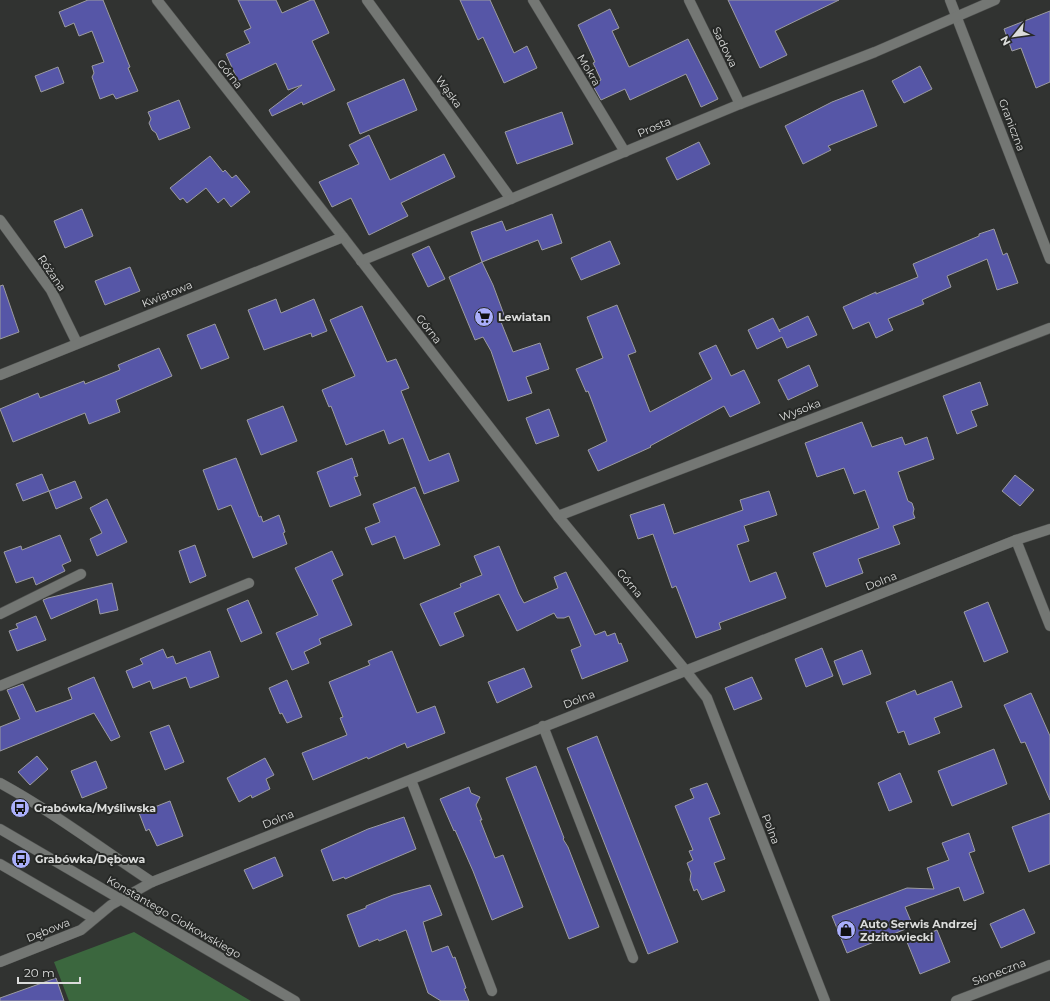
<svg xmlns="http://www.w3.org/2000/svg" width="1050" height="1001" font-family="Montserrat,sans-serif">
	<rect width="100%" height="100%" fill="#313331"/>
	<!-- green -->
	<polygon fill="#3b673e" points="134,932 251,1001 69,1001 54,962"/>
	<!-- building -->
	<g fill="#5656a7" stroke="#9c9ca0">
		<polygon points="88,0 103,0 130,67 128,68 138,91 116,99 113,94 100,99 92,77 94,73 92,66 104,62 92,31 79,36 74,23 65,27 59,12"/>
		<polygon points="238,0 276,0 282,13 311,0 314,0 329,33 312,41 335,90 303,105 302,102 272,116 269,110 302,85 288,90 276,63 238,81 226,54 250,43 244,31 251,28"/>
		<polygon points="460,0 490,0 514,53 527,46 537,68 504,83 483,37 478,40"/>
		<polygon points="728,0 839,0 775,31 787,55 760,68"/>
		<polygon points="610,9 619,28 612,31 629,67 688,39 718,99 701,107 686,74 630,100 625,89 601,100 592,84 601,80 593,63 595,62 578,25"/>
		<polygon points="1050,11 1050,82 1036,88 1021,48 1012,51 1004,29"/>
		<polygon points="920,66 932,89 904,103 892,81"/>
		<polygon points="58,67 64,83 41,92 35,76"/>
		<polygon points="404,79 417,110 360,134 347,103"/>
		<polygon points="863,90 877,126 828,146 831,150 803,164 785,126 832,102"/>
		<polygon points="179,100 190,128 159,140 156,133 152,130 149,123 151,119 148,112"/>
		<polygon points="562,112 573,144 517,164 505,132"/>
		<polygon points="369,135 390,180 444,154 455,177 401,203 408,216 369,235 351,198 332,207 319,182 359,164 349,145"/>
		<polygon points="699,142 710,164 677,180 666,158"/>
		<polygon points="210,156 223,172 225,170 232,178 236,175 250,192 231,207 224,198 218,203 206,188 187,203 183,198 180,200 170,188"/>
		<polygon points="82,209 93,236 65,248 54,221"/>
		<polygon points="552,214 562,243 542,250 538,240 482,262 471,232 502,221 506,231"/>
		<polygon points="994,229 1003,255 1007,253 1018,283 997,290 987,259 947,276 951,287 922,300 924,304 888,319 893,330 876,338 869,322 853,329 843,307 876,292 876,294 918,277 913,264 979,236 979,234"/>
		<polygon points="610,241 620,264 581,280 571,258"/>
		<polygon points="429,246 445,279 428,287 412,254"/>
		<polygon points="482,262 493,285 506,320 501,322 513,352 540,343 549,369 526,377 532,393 508,401 491,351 483,337 475,340 449,277"/>
		<polygon points="130,267 140,291 105,305 95,281"/>
		<polygon points="3,285 19,332 0,339 0,286"/>
		<polygon points="276,299 281,313 314,299 327,331 312,337 311,333 264,350 248,310"/>
		<polygon points="617,305 636,352 628,355 650,412 712,379 699,353 716,345 731,376 744,370 760,403 730,417 724,406 650,446 651,447 598,471 588,450 607,441 588,391 586,392 576,369 603,358 587,317"/>
		<polygon points="362,306 387,362 396,359 409,388 401,391 429,461 449,453 459,481 424,494 403,438 389,444 384,430 346,445 331,406 329,407 322,390 355,376 330,320"/>
		<polygon points="808,316 817,335 787,348 782,337 757,349 748,330 773,318 780,332 779,330"/>
		<polygon points="215,324 229,358 201,369 187,335"/>
		<polygon points="159,348 172,376 116,400 120,412 89,424 85,413 13,442 0,409 38,393 40,398 84,381 85,384 120,370 118,365"/>
		<polygon points="809,365 818,386 788,400 778,380"/>
		<polygon points="980,382 988,405 971,411 977,426 957,434 943,396"/>
		<polygon points="283,406 297,441 261,455 247,420"/>
		<polygon points="549,409 559,436 536,444 526,418"/>
		<polygon points="862,422 872,447 902,437 905,445 927,437 934,459 898,472 908,501 912,503 914,509 913,513 915,518 893,526 900,544 858,559 863,573 826,587 813,553 879,528 865,490 854,494 844,468 817,477 805,443"/>
		<polygon points="236,458 259,517 261,516 263,522 279,515 285,532 283,533 287,544 253,558 231,505 218,510 203,470"/>
		<polygon points="352,458 358,476 354,477 361,495 330,507 317,472"/>
		<polygon points="42,474 49,491 23,501 16,484"/>
		<polygon points="1015,475 1034,490 1020,506 1002,491"/>
		<polygon points="75,481 82,498 56,509 49,491"/>
		<polygon points="415,487 440,545 404,559 395,536 372,545 365,528 380,522 373,504"/>
		<polygon points="769,491 777,515 744,526 749,541 737,545 750,582 776,572 786,598 719,623 721,629 696,638 676,586 672,588 653,534 638,539 630,515 664,504 674,534 743,510 740,500"/>
		<polygon points="107,499 127,542 97,556 90,539 102,533 90,508"/>
		<polygon points="60,535 71,561 62,565 65,571 36,585 33,577 16,583 4,552 21,546 22,550"/>
		<polygon points="195,545 206,576 190,583 179,551"/>
		<polygon points="499,546 519,594 524,603 558,588 554,577 566,572 595,635 605,631 607,636 615,633 619,644 621,643 628,661 582,679 571,650 581,646 569,616 564,618 557,618 554,613 517,631 499,594 454,613 464,636 440,646 420,604 461,587 460,584 482,575 474,556"/>
		<polygon points="332,551 343,575 332,580 352,625 319,639 321,644 304,652 309,663 292,670 276,633 318,615 295,568"/>
		<polygon points="112,583 118,610 100,614 97,599 51,619 43,600 48,598"/>
		<polygon points="248,600 262,633 241,642 227,609"/>
		<polygon points="988,602 1008,652 984,662 964,612"/>
		<polygon points="36,616 46,640 17,651 9,631 18,628 16,624"/>
		<polygon points="822,648 833,676 806,687 795,659"/>
		<polygon points="163,649 167,658 173,656 176,664 210,651 219,677 190,688 186,677 153,689 150,681 133,688 126,671 143,664 140,659"/>
		<polygon points="862,650 871,674 843,685 834,661"/>
		<polygon points="392,651 417,713 435,706 445,733 407,748 405,743 368,759 367,757 313,780 302,753 347,735 340,718 343,717 329,682 370,665 368,661"/>
		<polygon points="524,668 532,687 497,703 488,682"/>
		<polygon points="94,677 120,737 111,741 94,713 0,751 0,727 20,719 7,690 23,684 36,712 72,699 68,688"/>
		<polygon points="752,677 762,699 734,710 725,688"/>
		<polygon points="287,680 302,717 287,723 282,713 280,714 269,688"/>
		<polygon points="952,681 962,707 934,718 940,733 909,745 904,731 898,733 886,702 915,690 917,695"/>
		<polygon points="1031,693 1050,736 1050,800 1025,742 1021,743 1004,705"/>
		<polygon points="169,725 184,762 165,770 150,732"/>
		<polygon points="597,736 678,942 648,954 567,748"/>
		<polygon points="994,749 1007,784 952,806 938,771"/>
		<polygon points="37,756 48,769 30,785 18,772"/>
		<polygon points="265,758 274,775 266,779 270,789 252,798 251,795 239,802 227,778"/>
		<polygon points="96,761 107,788 82,798 71,771"/>
		<polygon points="536,766 564,838 563,839 568,847 599,927 569,939 506,778"/>
		<polygon points="900,773 912,802 889,811 878,783"/>
		<polygon points="707,783 720,814 709,818 725,859 714,863 725,891 702,900 697,889 694,891 690,880 691,873 687,863 693,860 689,851 693,850 675,806 694,798 690,789"/>
		<polygon points="469,787 471,793 480,797 476,805 482,820 480,820 495,858 503,855 523,907 492,920 473,871 455,830 454,831 440,799"/>
		<polygon points="170,801 183,836 157,846 149,829 146,831 139,813"/>
		<polygon points="1050,813 1050,864 1029,872 1012,827"/>
		<polygon points="404,817 416,849 345,879 344,877 333,881 321,850 368,829"/>
		<polygon points="969,833 975,851 969,853 984,893 964,901 959,887 905,907 913,926 847,953 832,916 907,888 934,889 927,868 949,860 942,843"/>
		<polygon points="275,857 283,876 253,889 244,870"/>
		<polygon points="430,885 442,915 423,922 432,952 448,946 453,958 455,957 466,988 464,989 469,1001 441,1001 428,993 406,930 379,941 378,939 359,947 347,915 366,908 366,906 393,895"/>
		<polygon points="1024,909 1035,933 1001,948 990,924"/>
		<polygon points="937,930 950,962 920,974 907,942"/>
		<polygon points="56,978 64,1001 0,1001 0,998"/>
	</g>
	<g fill="none" stroke-linecap="round" stroke-linejoin="round">
		<defs>
			<g id="lane">
				<polyline points="0,686 249,583"/>
				<polyline points="543,726 633,958"/>
				<polyline points="411,780 492,991"/>
			</g>
			<g id="street">
				<polyline points="157,0 343,237 558,516 686,671 707,698 825,1001"/>
				<polyline points="367,0 511,199"/>
				<polyline points="533,0 625,152"/>
				<polyline points="689,0 740,104"/>
				<polyline points="950,0 1050,259"/>
				<polyline points="0,220 51,290 77,343"/>
				<polyline points="361,261 740,104 875,52 995,0"/>
				<polyline points="0,375 343,237"/>
				<polyline points="558,516 1050,328"/>
				<polyline points="1016,540 1050,626"/>
				<polyline points="0,614 81,574"/>
				<path d="M0,783C53,812 102,849 152,882"/>
				<polyline points="0,864 93,918"/>
				<polyline points="0,962 81,930 111,905 152,882 1016,540 1050,529"/>
				<polyline points="956,1001 1050,965"/>
			</g>
			<polyline id="secondary" points="0,829 295,1001"/>
		</defs>
		<!-- lane casing -->
		<use href="#lane" stroke="#4f514f" stroke-width="11"/>
		<!-- street casing -->
		<use href="#street" stroke="#4f514f" stroke-width="11"/>
		<!-- secondary casing -->
		<use href="#secondary" stroke="#4f514f" stroke-width="11"/>
		<!-- lane -->
		<use href="#lane" stroke="#747774" stroke-width="10"/>
		<!-- street -->
		<use href="#street" stroke="#747774" stroke-width="10"/>
		<!-- secondary -->
		<use href="#secondary" stroke="#747774" stroke-width="10"/>
	</g>
	<!-- icons -->
	<defs>
		<symbol id="supermarket-disc" viewBox="-11 -11 22 22"><circle r="9.5" fill="#aaaffb" stroke="#272927"/><path d="M-6-5.5h2.5l.6 2H6L4.5 2H-2.5L-4.4-4H-6ZM-1.5 3.2a1.3 1.3 0 1 0 .1 0ZM3 3.2a1.3 1.3 0 1 0 .1 0Z" fill="#111"/></symbol>
		<symbol id="bus-disc" viewBox="-11 -11 22 22"><circle r="9.5" fill="#aaaffb" stroke="#272927"/><path d="M-5-6H5V4H4V6H2V4H-2V6H-4V4H-5ZM-3.5-4V0h7V-4ZM-3.5 1.2v1.5H-2V1.2ZM2 1.2v1.5H3.5V1.2Z" fill="#111"/></symbol>
		<symbol id="shop-disc" viewBox="-11 -11 22 22"><circle r="9.5" fill="#aaaffb" stroke="#272927"/><path d="M-5-2.5h2.3a2.7 3.5 0 0 1 5.4 0H5L5.5 6h-11ZM-1.5-2.5h3a1.5 2.3 0 0 0-3 0Z" fill="#111"/></symbol>
	</defs>
	<g fill-rule="evenodd">
		<use href="#supermarket-disc" x="473" y="306" width="22" height="22"/>
		<use href="#bus-disc" x="9" y="797" width="22" height="22"/>
		<use href="#bus-disc" x="10" y="848" width="22" height="22"/>
		<use href="#shop-disc" x="835" y="919" width="22" height="22"/>
	</g>
	<g text-anchor="middle" dominant-baseline="central" stroke-width="4" stroke-linejoin="round" paint-order="stroke">
		<!-- street labels -->
		<g font-size="11" fill="#dbdcdb" stroke="#272927">
			<text transform="translate(725 47) rotate(64)">Sadowa</text>
			<text transform="translate(589 70) rotate(59)">Mokra</text>
			<text transform="translate(230 74) rotate(52)">Górna</text>
			<text transform="translate(449 92) rotate(54)">Wąska</text>
			<text transform="translate(1012 125) rotate(69)">Graniczna</text>
			<text transform="translate(654 127) rotate(-23)">Prosta</text>
			<text transform="translate(52 273) rotate(56)">Różana</text>
			<text transform="translate(167 294) rotate(-22)">Kwiatowa</text>
			<text transform="translate(429 329) rotate(52)">Górna</text>
			<text transform="translate(800 410) rotate(-21)">Wysoka</text>
			<text transform="translate(881 581) rotate(-22)">Dolna</text>
			<text transform="translate(630 583) rotate(50)">Górna</text>
			<text transform="translate(579 699) rotate(-21)">Dolna</text>
			<text transform="translate(278 819) rotate(-22)">Dolna</text>
			<text transform="translate(771 829) rotate(69)">Polna</text>
			<text transform="translate(174 917) rotate(30)">Konstantego Ciołkowskiego</text>
			<text transform="translate(48 930) rotate(-22)">Dębowa</text>
			<text transform="translate(999 972) rotate(-21)">Słoneczna</text>
		</g>
		<!-- poi labels -->
		<g font-size="11" font-weight="bold" fill="#dbdcdb" stroke="#272927" text-anchor="start">
			<text x="498" y="317">Lewiatan</text>
			<text x="34" y="808">Grabówka/Myśliwska</text>
			<text x="35" y="859">Grabówka/Dębowa</text>
			<text x="860" y="924">Auto Serwis Andrzej<tspan x="860" dy="13">Zdzitowiecki</tspan></text>
		</g>
	</g>
	<!-- north arrow -->
	<g transform="translate(1014 36) rotate(241)" stroke="#272927" stroke-width="3" paint-order="stroke">
	<path d="M0-3L7 15L0 10L-7 15Z" fill="#dbdcdb"/>
	<text y="-6" font-size="11" font-weight="bold" text-anchor="middle" fill="#dbdcdb">N</text>
	</g>
	<!-- scale -->
	<path d="M18 977v6h62v-6" fill="none" stroke="#dbdcdb" stroke-width="2"/>
	<text x="24" y="977" font-size="12" fill="#dbdcdb" stroke="#272927" stroke-width="3" paint-order="stroke">20 m</text>
</svg>
